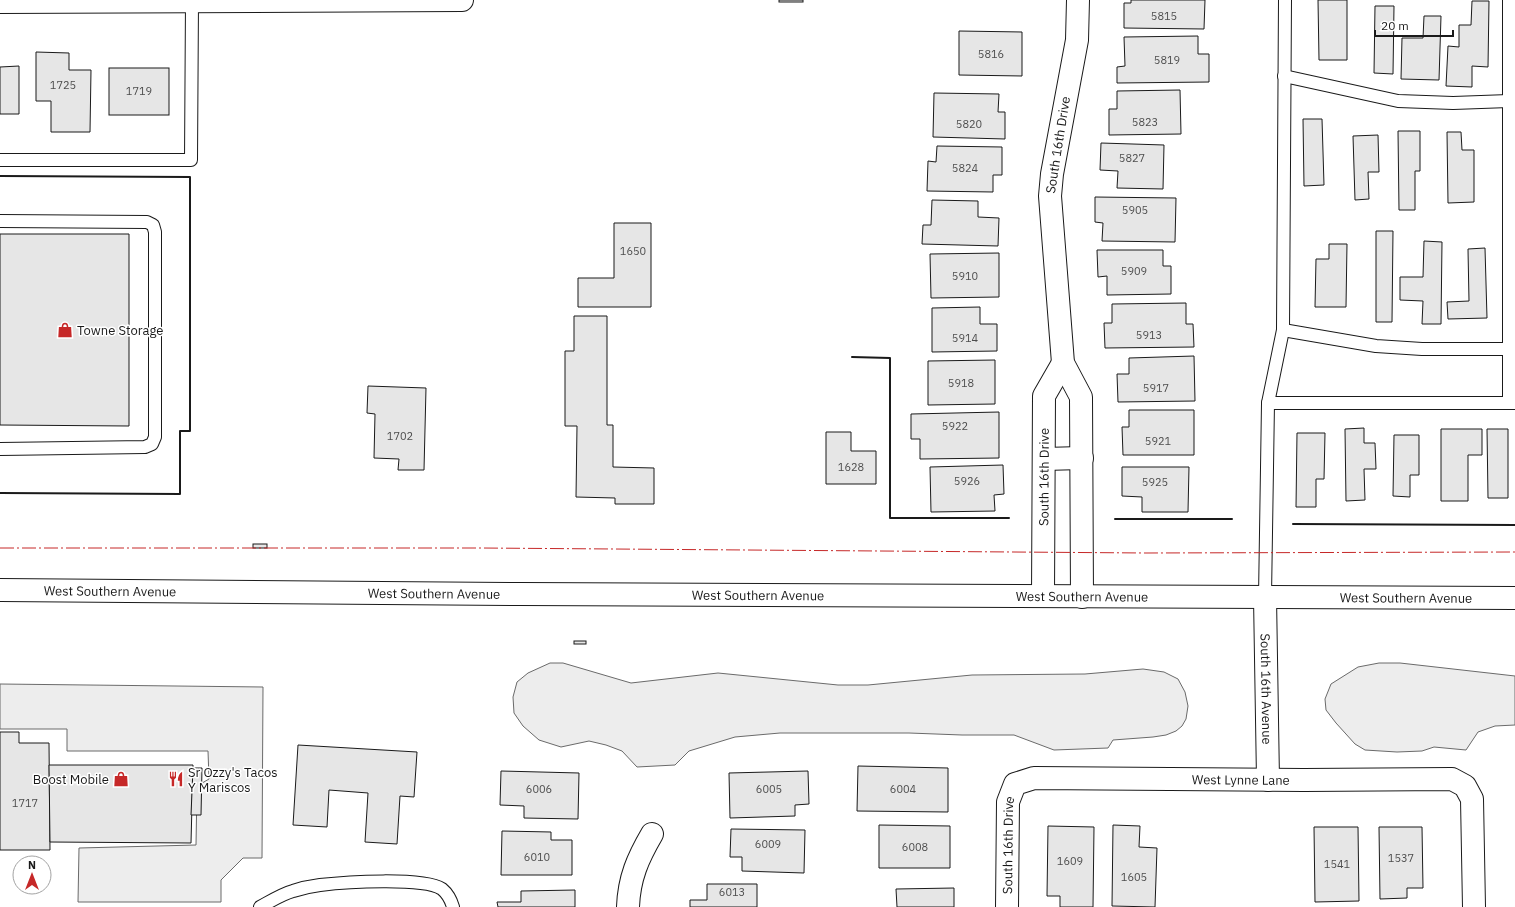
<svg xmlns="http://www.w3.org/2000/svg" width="1515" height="907" font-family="'IBM Plex Sans',sans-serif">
	<rect width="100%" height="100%" fill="#fff"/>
	<!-- built -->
	<g fill="#ededed" stroke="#6a6a6a">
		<polygon points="550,663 563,663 631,683 718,673 838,685 868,685 972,675 1085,674 1143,669 1164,672 1178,679 1185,692 1188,706 1186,719 1182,726 1176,731 1166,735 1153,737 1113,740 1108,748 1054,750 1014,735 962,735 909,733 780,733 735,737 689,751 675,765 637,767 622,751 606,745 589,741 561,747 539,740 523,726 514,713 513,697 517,682 528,673"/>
		<polygon points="1379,663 1400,663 1515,676 1515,725 1495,726 1478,732 1466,750 1434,747 1422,751 1397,752 1365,750 1355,744 1336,723 1326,710 1325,699 1331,684 1358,667"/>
		<polygon points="0,684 263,687 262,858 243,858 221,880 221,902 78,902 79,848 196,845 197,786 209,779 208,751 67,751 67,729 0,729"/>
	</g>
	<!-- building -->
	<g fill="#e6e6e6" stroke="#1a1a1a">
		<rect x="779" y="0" width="24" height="2"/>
		<polygon points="1131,0 1205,0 1204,29 1124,28 1124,3 1131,3"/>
		<polygon points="1318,0 1347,0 1347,60 1319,60"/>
		<polygon points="1472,1 1489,1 1488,67 1472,66 1472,87 1446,86 1448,46 1459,47 1459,25 1471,25"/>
		<polygon points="1375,6 1394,6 1393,74 1374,73"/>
		<polygon points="1424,16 1441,16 1439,80 1401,79 1402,38 1423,38"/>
		<polygon points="959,31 1022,32 1022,76 959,75"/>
		<polygon points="1198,36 1198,54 1209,54 1209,82 1117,83 1117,67 1125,66 1124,37"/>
		<polygon points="36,52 69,53 69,70 91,70 90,132 51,132 51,101 36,101"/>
		<polygon points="19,66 19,114 0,114 0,67"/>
		<rect x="109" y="68" width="60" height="47"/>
		<polygon points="1180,90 1181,134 1109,135 1109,109 1117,109 1117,91"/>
		<polygon points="934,93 999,94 998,112 1005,112 1005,139 933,137"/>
		<polygon points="1303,119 1322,119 1324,185 1304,186"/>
		<polygon points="1398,131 1420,131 1420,171 1415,171 1415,210 1399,210"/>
		<polygon points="1447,132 1461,132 1462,150 1474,150 1474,202 1448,203"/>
		<polygon points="1378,135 1379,172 1368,172 1369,199 1355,200 1353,136"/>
		<polygon points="1101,143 1164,145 1163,189 1117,188 1118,171 1100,170"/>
		<polygon points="937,146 1002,147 1002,175 993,175 993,192 927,191 928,161 936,162"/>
		<polygon points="1095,197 1176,198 1175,242 1102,241 1103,223 1095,222"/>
		<polygon points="932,200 978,201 978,217 999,218 998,246 922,244 923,225 931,225"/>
		<polygon points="614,223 651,223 651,307 578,307 578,278 614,278"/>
		<polygon points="1376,231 1393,231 1392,322 1376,322"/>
		<polygon points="0,234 129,234 129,426 0,425"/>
		<polygon points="1424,241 1442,242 1441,324 1422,324 1423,301 1400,300 1400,277 1423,277"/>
		<polygon points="1329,244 1347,244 1346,307 1315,307 1316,259 1329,259"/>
		<polygon points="1485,248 1487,318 1448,319 1447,302 1469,301 1468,249"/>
		<polygon points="1097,250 1163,250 1163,266 1171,266 1171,294 1107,295 1107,276 1098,277"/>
		<polygon points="999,253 999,297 931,298 930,254"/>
		<polygon points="1186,303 1186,324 1193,324 1194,347 1105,348 1104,323 1112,323 1112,304"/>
		<polygon points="980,307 980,324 997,324 997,351 932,352 932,308"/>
		<polygon points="574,316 607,316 607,425 613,425 613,467 654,468 654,504 615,504 615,498 576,497 577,426 565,426 565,351 574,351"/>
		<polygon points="1194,356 1195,401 1118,402 1117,374 1129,374 1129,358"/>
		<polygon points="995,360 995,404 928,405 928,361"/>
		<polygon points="368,386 426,388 424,470 398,470 399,459 374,458 375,414 367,413"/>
		<polygon points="1129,410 1194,410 1194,455 1123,455 1122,427 1129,427"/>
		<polygon points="999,412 999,458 920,459 920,439 911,439 911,414"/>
		<polygon points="1364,428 1364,443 1375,443 1376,469 1364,469 1365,500 1346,501 1345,429"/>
		<polygon points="1441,429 1482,429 1482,455 1468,455 1468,501 1441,501"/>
		<polygon points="1487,429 1508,429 1508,498 1488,498"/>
		<polygon points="826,432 851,432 851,451 876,451 876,484 826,484"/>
		<polygon points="1297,433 1325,433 1324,479 1316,479 1316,507 1296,507"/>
		<polygon points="1394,435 1419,435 1419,475 1410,475 1410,497 1393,496"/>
		<polygon points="1003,465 1004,494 994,495 995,511 931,512 930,467"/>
		<polygon points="1122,467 1189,467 1188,512 1142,512 1142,497 1122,496"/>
		<rect x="253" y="544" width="14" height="4"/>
		<rect x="574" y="641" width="12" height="3"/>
		<polygon points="0,732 19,732 19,743 49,743 50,850 0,850"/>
		<polygon points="298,745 417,752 414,797 400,796 397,844 365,842 368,793 329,790 327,827 293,825"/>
		<polygon points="49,765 193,765 191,843 50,842"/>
		<polygon points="858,766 948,768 948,812 857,811"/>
		<polygon points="193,768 202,768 201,815 191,815"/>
		<polygon points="501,771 579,773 578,819 524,818 524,806 500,805"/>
		<polygon points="808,771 809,804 795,805 795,816 730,818 729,773"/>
		<polygon points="879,825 950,826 950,868 879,868"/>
		<polygon points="1113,825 1140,826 1139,847 1157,848 1155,907 1112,906"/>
		<polygon points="1048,826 1094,827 1093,907 1060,907 1060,896 1047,896"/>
		<polygon points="1314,827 1358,827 1359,901 1315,902"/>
		<polygon points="1379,827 1422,827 1423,888 1407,888 1407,898 1380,899"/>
		<polygon points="731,829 805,830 804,873 742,871 742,857 730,857"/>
		<polygon points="502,831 551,832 551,840 572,840 572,875 501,875"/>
		<polygon points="707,884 757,884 757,907 690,907 690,900 707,900"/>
		<polygon points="954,888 954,907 897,907 896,889"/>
		<polygon points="575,890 575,907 498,907 497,902 521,902 521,891"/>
	</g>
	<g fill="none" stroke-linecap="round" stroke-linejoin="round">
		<defs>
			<g id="lane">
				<polyline points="1509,0 1509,403"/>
				<polyline points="1284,76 1398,101 1453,103 1509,101"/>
				<polyline points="0,160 191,160 192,1"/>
				<polyline points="0,221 147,222 153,225 155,232 155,437 152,444 145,447 0,449"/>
				<polyline points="1283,330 1376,346 1422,349 1509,349"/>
				<polyline points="1268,403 1515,403"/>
				<polyline points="1265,597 1268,403 1283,330 1285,0"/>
				<path d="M260,907C271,901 282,894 293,891C302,888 312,886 320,885C345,882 423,877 442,889C448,894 451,900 453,907"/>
			</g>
			<g id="street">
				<polyline points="1078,0 1077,40 1052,174 1050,196 1063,363 1081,397 1082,597"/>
				<polyline points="0,2 462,0"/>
				<polyline points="1044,459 1082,458"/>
				<path id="s1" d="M1043,596L1044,396L1063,363"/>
				<path id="s2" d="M1265,597L1268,780"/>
				<path d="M628,907C629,878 638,858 652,834"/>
				<path id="s3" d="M1007,907L1008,802L1015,784L1034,778L1304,780L1452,779L1465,786L1472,799L1474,907"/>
			</g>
			<g id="secondary">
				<path id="s4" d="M0,590L521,594L1515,598"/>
			</g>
		</defs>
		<!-- lane casing -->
		<use href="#lane" stroke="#1a1a1a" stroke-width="14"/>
		<!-- street casing -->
		<use href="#street" stroke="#1a1a1a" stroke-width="24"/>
		<!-- secondary casing -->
		<use href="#secondary" stroke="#1a1a1a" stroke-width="24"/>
		<!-- lane -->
		<use href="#lane" stroke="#fff" stroke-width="12"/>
		<!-- street -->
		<use href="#street" stroke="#fff" stroke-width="22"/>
		<!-- secondary -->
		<use href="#secondary" stroke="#fff" stroke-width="22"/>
		<!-- wall -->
		<g stroke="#1a1a1a" stroke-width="2">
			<polyline points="0,176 190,177 190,431 180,431 180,494 0,493"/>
			<polyline points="852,357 890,358 890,518 1009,518"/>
			<polyline points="1115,519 1232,519"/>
			<polyline points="1293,524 1515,525"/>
		</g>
		<!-- power -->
		<polyline stroke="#c62828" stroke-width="1" stroke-dasharray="14 3 2 3" stroke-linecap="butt" points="0,548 480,548 1146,553 1515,552"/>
	</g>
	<!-- icons -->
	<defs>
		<symbol id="shop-bare" viewBox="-9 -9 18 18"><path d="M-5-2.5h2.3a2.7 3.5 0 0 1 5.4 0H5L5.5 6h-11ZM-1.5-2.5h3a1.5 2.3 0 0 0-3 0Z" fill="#c62828" stroke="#fff" stroke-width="2.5" paint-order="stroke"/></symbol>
		<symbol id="restaurant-bare" viewBox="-9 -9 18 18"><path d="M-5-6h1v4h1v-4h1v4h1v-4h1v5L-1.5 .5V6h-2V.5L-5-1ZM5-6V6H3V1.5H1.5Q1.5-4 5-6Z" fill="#c62828" stroke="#fff" stroke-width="2.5" paint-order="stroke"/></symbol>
	</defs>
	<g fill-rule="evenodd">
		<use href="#shop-bare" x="54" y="319" width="22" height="22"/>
		<use href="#shop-bare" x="110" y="768" width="22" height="22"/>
		<use href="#restaurant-bare" x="165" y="768" width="22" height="22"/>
	</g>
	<g text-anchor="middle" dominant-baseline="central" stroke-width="3" stroke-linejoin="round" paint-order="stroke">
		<!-- number labels -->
		<g font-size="11" fill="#4d4d4d">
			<text x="1164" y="16">5815</text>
			<text x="991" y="54">5816</text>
			<text x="1167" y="60">5819</text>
			<text x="63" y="85">1725</text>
			<text x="139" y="91">1719</text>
			<text x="1145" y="122">5823</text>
			<text x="969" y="124">5820</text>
			<text x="1132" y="158">5827</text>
			<text x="965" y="168">5824</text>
			<text x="1135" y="210">5905</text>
			<text x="633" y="251">1650</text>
			<text x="1134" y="271">5909</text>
			<text x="965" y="276">5910</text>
			<text x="1149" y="335">5913</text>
			<text x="965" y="338">5914</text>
			<text x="961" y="383">5918</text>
			<text x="1156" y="388">5917</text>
			<text x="955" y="426">5922</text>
			<text x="400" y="436">1702</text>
			<text x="1158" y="441">5921</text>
			<text x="851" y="467">1628</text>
			<text x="967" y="481">5926</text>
			<text x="1155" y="482">5925</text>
			<text x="539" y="789">6006</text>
			<text x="769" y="789">6005</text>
			<text x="903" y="789">6004</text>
			<text x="25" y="803">1717</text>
			<text x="768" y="844">6009</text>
			<text x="915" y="847">6008</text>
			<text x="537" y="857">6010</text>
			<text x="1401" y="858">1537</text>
			<text x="1070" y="861">1609</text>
			<text x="1337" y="864">1541</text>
			<text x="1134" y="877">1605</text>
			<text x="732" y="892">6013</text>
		</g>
		<!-- street labels -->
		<g font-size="13" fill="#1a1a1a" stroke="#fff">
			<text transform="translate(1058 145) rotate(-81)">South 16th Drive</text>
			<text stroke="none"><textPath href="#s1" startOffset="119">South 16th Drive</textPath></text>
			<text stroke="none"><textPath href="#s4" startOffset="110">West Southern Avenue</textPath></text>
			<text stroke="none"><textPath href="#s4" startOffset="434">West Southern Avenue</textPath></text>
			<text stroke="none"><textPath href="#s4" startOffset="758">West Southern Avenue</textPath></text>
			<text stroke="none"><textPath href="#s4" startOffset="1082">West Southern Avenue</textPath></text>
			<text stroke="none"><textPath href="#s4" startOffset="1406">West Southern Avenue</textPath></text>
			<text stroke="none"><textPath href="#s2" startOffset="92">South 16th Avenue</textPath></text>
			<text stroke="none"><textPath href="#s3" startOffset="351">West Lynne Lane</textPath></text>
			<text stroke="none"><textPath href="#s3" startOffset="62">South 16th Drive</textPath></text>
		</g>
		<!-- poi labels -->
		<g font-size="13" fill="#1a1a1a" stroke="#fff" text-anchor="start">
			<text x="77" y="330">Towne Storage</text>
			<text x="188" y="772">Sr Ozzy's Tacos<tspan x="188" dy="15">Y Mariscos</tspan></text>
			<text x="109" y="779" text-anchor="end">Boost Mobile</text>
		</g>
	</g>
	<!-- north arrow -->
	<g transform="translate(32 875)"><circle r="19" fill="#ffffff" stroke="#a3a3a3"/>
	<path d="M0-3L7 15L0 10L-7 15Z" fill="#c62828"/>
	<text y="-6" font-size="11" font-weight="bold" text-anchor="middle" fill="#1a1a1a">N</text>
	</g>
	<!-- scale -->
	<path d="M1375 30v6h78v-6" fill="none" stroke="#1a1a1a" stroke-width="2"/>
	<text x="1381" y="30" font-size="12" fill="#1a1a1a" stroke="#ffffff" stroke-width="3" paint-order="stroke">20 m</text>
</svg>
